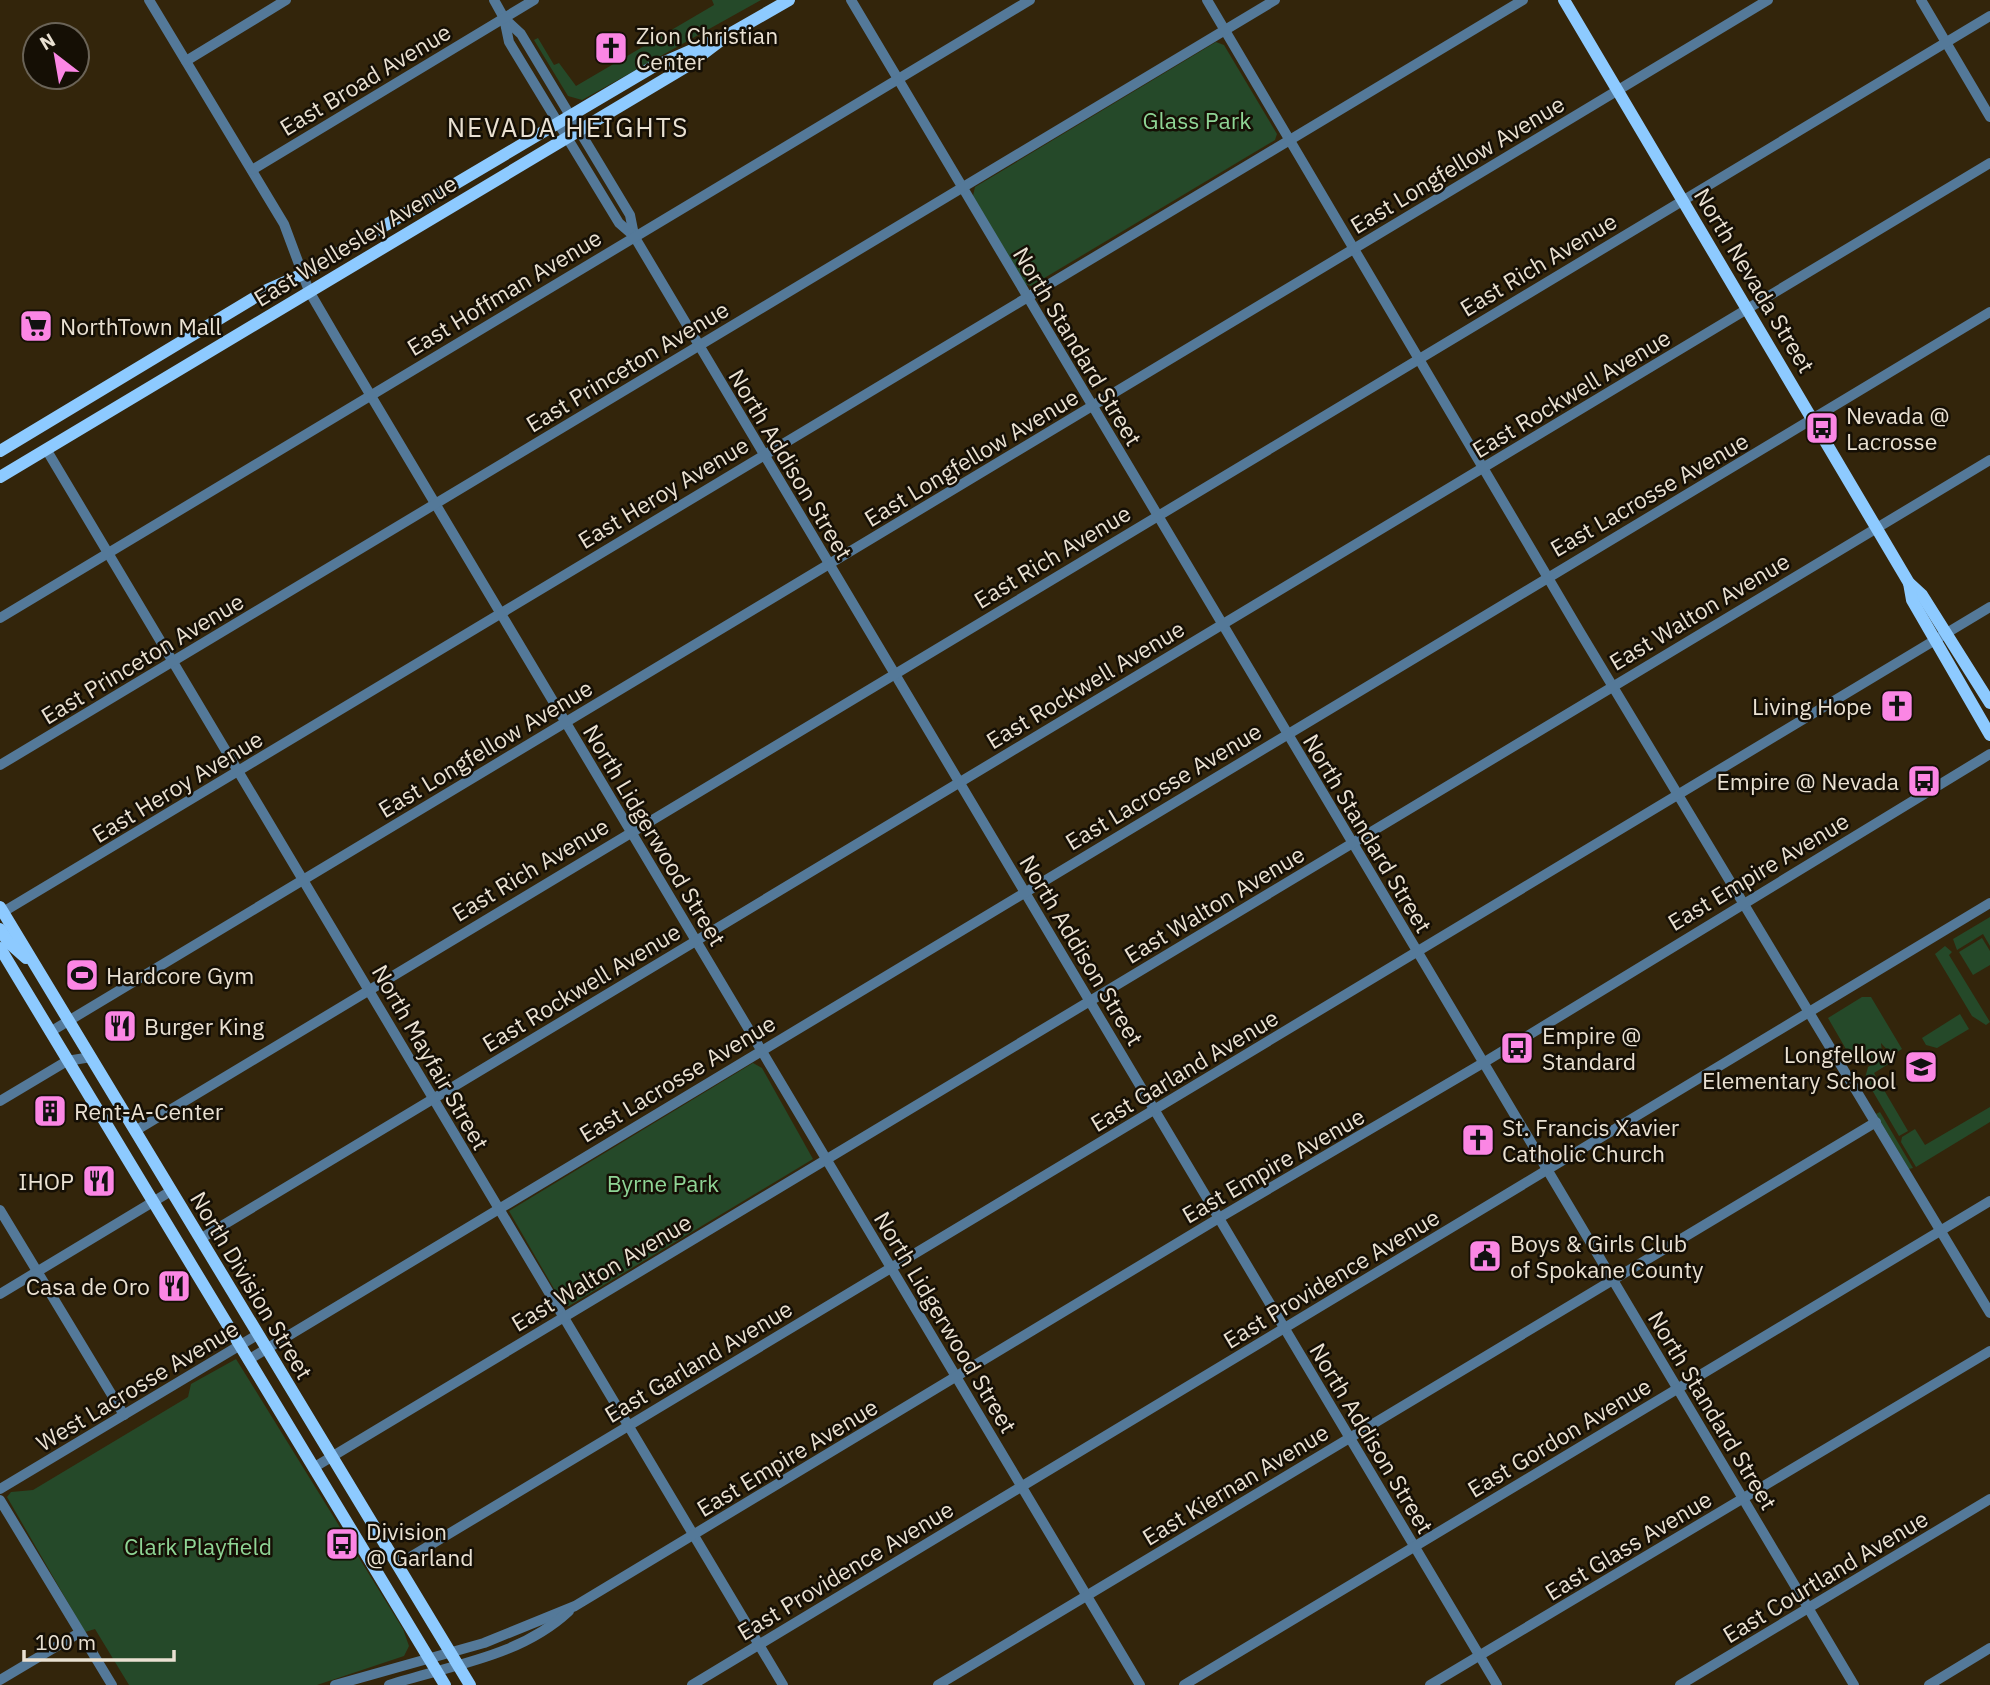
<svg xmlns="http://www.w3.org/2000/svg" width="1990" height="1685" font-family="'IBM Plex Sans',sans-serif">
	<rect width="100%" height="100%" fill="#33250b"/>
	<!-- green -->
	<g fill="#254929">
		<polygon points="712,0 761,0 582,100 568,96 534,40 538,38 554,65 559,63 576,86 714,5"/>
		<polygon points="1216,42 1224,45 1277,134 1275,140 1031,286 1025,284 973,196 975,187"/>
		<polygon points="1990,917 1990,946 1983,934 1957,950 1953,939"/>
		<polygon points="1982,938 1990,951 1990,965 1973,975 1959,952"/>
		<polygon points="1945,946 1952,952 1949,955 1990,1022 1986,1025 1972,1016 1935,954"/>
		<polygon points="1862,997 1871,997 1902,1049 1892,1055 1881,1043 1882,1053 1860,1065 1854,1063 1828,1018"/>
		<polygon points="1960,1014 1969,1029 1937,1048 1926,1045 1922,1038"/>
		<polygon points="1880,1060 1890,1063 1874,1073 1908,1131 1899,1136 1865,1078 1868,1067"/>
		<polygon points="753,1063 762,1068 813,1159 569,1306 564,1306 509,1211"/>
		<polygon points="1990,1107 1990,1122 1916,1167 1901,1142 1902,1137 1915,1129 1925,1145"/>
		<polygon points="1880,1112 1913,1168 1909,1169 1876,1114"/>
		<polygon points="236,1359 403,1629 409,1646 404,1656 317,1685 129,1685 95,1629 85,1632 7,1497 11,1492 33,1490 188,1397 191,1384"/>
	</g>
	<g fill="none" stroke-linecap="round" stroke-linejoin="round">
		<!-- minor -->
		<g stroke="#547999" stroke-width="10">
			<polyline points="149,0 284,224 309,291 337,339 1140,1685"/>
			<polyline points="494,0 504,18 521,34 630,215 634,235"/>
			<polyline points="851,0 1854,1685"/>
			<polyline points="1207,0 1580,632 1990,1313"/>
			<polyline points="1921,0 1990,117"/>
			<polyline points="504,18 509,42 619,223 634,236 1497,1685"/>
			<polyline points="186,61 286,0"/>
			<polyline points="252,170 534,0"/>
			<polyline points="46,449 783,1685"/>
			<polyline points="0,618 1030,0"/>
			<polyline points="0,765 1275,0"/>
			<polyline points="3,912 1523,0"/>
			<polyline points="50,1032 1768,0"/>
			<polyline points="0,1101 67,1061 91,1057"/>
			<polyline points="135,1131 1990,16"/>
			<polyline points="0,1210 124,1415"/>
			<polyline points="200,1239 1990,163"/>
			<polyline points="0,1294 171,1191"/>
			<polyline points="248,1360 1990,312"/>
			<polyline points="313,1468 1990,460"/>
			<polyline points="0,1489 257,1335"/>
			<polyline points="0,1500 112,1685"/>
			<polyline points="397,1565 1990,607"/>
			<polyline points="0,1680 79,1633"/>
			<polyline points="335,1685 484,1643 575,1606 1219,1218 1483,1063 1990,754"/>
			<path d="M389,1685C450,1665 520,1657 569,1611"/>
			<polyline points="692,1685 1990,903"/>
			<polyline points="938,1685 1876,1122"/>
			<polyline points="1184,1685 1990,1201"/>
			<polyline points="1430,1685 1990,1351"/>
			<polyline points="1680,1685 1990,1499"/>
			<polyline points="1929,1685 1990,1648"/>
		</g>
		<!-- major -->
		<g stroke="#8dcaff" stroke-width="12">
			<polyline points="1564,0 1909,583 1922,595 1990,703"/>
			<polyline points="0,451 267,290 303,274 651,68 715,40"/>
			<polyline points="0,477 687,66 728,35 789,0"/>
			<polyline points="1909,583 1912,600 1990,735"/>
			<polyline points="0,907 470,1685"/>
			<polyline points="0,929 8,942 26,958"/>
			<polyline points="0,948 445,1685"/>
		</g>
	</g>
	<!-- icons -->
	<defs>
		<symbol id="church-square" viewBox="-11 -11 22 22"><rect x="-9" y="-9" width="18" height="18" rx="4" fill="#fb86e4" stroke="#150f05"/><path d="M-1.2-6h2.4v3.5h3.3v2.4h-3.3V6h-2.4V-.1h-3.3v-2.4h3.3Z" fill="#111"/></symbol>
		<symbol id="supermarket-square" viewBox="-11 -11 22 22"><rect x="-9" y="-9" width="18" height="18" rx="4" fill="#fb86e4" stroke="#150f05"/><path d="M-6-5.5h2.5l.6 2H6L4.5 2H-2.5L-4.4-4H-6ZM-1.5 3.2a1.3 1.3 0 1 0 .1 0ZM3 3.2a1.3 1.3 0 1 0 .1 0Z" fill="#111"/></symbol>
		<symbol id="bus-square" viewBox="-11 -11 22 22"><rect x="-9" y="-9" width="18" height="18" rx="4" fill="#fb86e4" stroke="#150f05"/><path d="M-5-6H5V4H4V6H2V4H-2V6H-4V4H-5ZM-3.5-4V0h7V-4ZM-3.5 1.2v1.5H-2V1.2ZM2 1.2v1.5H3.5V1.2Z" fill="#111"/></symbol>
		<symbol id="stadium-square" viewBox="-11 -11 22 22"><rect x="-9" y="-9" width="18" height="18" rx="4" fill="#fb86e4" stroke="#150f05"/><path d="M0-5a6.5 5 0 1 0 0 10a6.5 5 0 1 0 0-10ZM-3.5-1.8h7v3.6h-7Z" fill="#111"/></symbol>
		<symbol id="restaurant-square" viewBox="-11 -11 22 22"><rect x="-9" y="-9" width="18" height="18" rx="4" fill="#fb86e4" stroke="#150f05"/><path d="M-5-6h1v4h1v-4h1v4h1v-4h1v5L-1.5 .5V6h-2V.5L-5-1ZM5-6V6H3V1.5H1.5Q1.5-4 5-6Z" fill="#111"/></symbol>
		<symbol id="school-square" viewBox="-11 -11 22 22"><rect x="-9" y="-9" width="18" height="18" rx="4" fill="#fb86e4" stroke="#150f05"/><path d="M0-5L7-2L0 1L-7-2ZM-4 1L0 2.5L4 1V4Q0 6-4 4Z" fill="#111"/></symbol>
		<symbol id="building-square" viewBox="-11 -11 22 22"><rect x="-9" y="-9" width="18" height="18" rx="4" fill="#fb86e4" stroke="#150f05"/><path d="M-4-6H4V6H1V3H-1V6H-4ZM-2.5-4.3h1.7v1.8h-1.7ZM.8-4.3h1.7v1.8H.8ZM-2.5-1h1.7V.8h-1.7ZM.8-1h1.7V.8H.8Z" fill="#111"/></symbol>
		<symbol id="civic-square" viewBox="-11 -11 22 22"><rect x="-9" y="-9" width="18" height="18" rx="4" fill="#fb86e4" stroke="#150f05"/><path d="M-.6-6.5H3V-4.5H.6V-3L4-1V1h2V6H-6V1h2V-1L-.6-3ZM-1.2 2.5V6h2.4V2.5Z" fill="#111"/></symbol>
	</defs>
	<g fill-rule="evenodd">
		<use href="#church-square" x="592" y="29" width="38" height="38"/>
		<use href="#supermarket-square" x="17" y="307" width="38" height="38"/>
		<use href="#bus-square" x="1803" y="409" width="38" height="38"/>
		<use href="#church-square" x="1878" y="687" width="38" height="38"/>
		<use href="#bus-square" x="1905" y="762" width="38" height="38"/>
		<use href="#stadium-square" x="63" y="956" width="38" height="38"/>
		<use href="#restaurant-square" x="101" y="1007" width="38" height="38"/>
		<use href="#bus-square" x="1498" y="1029" width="38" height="38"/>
		<use href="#school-square" x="1902" y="1048" width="38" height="38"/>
		<use href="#building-square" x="31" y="1092" width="38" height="38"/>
		<use href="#church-square" x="1459" y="1121" width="38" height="38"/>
		<use href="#restaurant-square" x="80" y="1162" width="38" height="38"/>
		<use href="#civic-square" x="1466" y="1237" width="38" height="38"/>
		<use href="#restaurant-square" x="155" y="1267" width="38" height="38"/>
		<use href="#bus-square" x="323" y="1525" width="38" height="38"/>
	</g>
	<g text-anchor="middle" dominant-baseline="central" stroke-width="5" stroke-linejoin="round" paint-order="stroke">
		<!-- poi labels -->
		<g font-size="23" fill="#eae1d2" stroke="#150f05" text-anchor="start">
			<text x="636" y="35">Zion Christian<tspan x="636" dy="26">Center</tspan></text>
			<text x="60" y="326">NorthTown Mall</text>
			<text x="1846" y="415">Nevada @<tspan x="1846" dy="26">Lacrosse</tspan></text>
			<text x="1872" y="706" text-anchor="end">Living Hope</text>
			<text x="1899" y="781" text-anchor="end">Empire @ Nevada</text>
			<text x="106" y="975">Hardcore Gym</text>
			<text x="144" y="1026">Burger King</text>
			<text x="1542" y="1035">Empire @<tspan x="1542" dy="26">Standard</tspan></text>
			<text x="1896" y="1054" text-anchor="end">Longfellow<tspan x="1896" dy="26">Elementary School</tspan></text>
			<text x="74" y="1111">Rent-A-Center</text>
			<text x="1502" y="1127">St. Francis Xavier<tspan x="1502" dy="26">Catholic Church</tspan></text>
			<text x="74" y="1181" text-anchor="end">IHOP</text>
			<text x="1510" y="1243">Boys &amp; Girls Club<tspan x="1510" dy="26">of Spokane County</tspan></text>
			<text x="150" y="1286" text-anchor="end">Casa de Oro</text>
			<text x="366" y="1531">Division<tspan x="366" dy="26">@ Garland</tspan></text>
		</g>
		<!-- street labels -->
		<g font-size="23" fill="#eae1d2" stroke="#150f05">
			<text transform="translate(365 79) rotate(-31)">East Broad Avenue</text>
			<text transform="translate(1457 164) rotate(-31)">East Longfellow Avenue</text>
			<text transform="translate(355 240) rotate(-31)">East Wellesley Avenue</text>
			<text transform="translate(1538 264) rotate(-31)">East Rich Avenue</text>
			<text transform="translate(1755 280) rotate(59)">North Nevada Street</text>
			<text transform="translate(504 292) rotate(-31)">East Hoffman Avenue</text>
			<text transform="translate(1078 346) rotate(59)">North Standard Street</text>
			<text transform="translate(627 366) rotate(-31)">East Princeton Avenue</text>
			<text transform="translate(1571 393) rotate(-31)">East Rockwell Avenue</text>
			<text transform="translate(971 457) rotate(-31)">East Longfellow Avenue</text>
			<text transform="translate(791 464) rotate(59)">North Addison Street</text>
			<text transform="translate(663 492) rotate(-31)">East Heroy Avenue</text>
			<text transform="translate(1649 494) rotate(-30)">East Lacrosse Avenue</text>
			<text transform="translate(1052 556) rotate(-31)">East Rich Avenue</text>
			<text transform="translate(1699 611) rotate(-31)">East Walton Avenue</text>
			<text transform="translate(142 658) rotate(-31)">East Princeton Avenue</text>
			<text transform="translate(1085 684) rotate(-31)">East Rockwell Avenue</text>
			<text transform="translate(485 748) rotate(-31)">East Longfellow Avenue</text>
			<text transform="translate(177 786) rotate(-31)">East Heroy Avenue</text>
			<text transform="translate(1163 786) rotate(-31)">East Lacrosse Avenue</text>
			<text transform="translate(1368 833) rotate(59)">North Standard Street</text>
			<text transform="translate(655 835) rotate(59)">North Lidgerwood Street</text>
			<text transform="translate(530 869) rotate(-31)">East Rich Avenue</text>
			<text transform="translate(1758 871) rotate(-31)">East Empire Avenue</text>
			<text transform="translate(1214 904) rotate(-31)">East Walton Avenue</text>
			<text transform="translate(1082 950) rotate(59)">North Addison Street</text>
			<text transform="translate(581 987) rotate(-31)">East Rockwell Avenue</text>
			<text transform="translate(431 1057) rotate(60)">North Mayfair Street</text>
			<text transform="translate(1184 1070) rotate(-31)">East Garland Avenue</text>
			<text transform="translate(677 1078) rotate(-31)">East Lacrosse Avenue</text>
			<text transform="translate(1273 1165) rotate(-30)">East Empire Avenue</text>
			<text transform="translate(601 1272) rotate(-31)">East Walton Avenue</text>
			<text transform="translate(1331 1278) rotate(-31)">East Providence Avenue</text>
			<text transform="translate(252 1285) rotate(59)">North Division Street</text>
			<text transform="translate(946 1322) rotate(59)">North Lidgerwood Street</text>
			<text transform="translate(698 1361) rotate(-31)">East Garland Avenue</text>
			<text transform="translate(137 1385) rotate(-31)">West Lacrosse Avenue</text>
			<text transform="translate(1713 1410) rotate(59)">North Standard Street</text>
			<text transform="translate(1559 1437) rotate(-31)">East Gordon Avenue</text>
			<text transform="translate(1372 1438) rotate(59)">North Addison Street</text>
			<text transform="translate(787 1457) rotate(-31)">East Empire Avenue</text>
			<text transform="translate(1235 1484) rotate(-31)">East Kiernan Avenue</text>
			<text transform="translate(1628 1545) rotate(-31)">East Glass Avenue</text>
			<text transform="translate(845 1570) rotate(-31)">East Providence Avenue</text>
			<text transform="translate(1825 1576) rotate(-31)">East Courtland Avenue</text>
		</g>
		<!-- park labels -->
		<g font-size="23" fill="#8fd595" stroke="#150f05">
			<text x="1197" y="120">Glass Park</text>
			<text x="663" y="1183">Byrne Park</text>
			<text x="198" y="1546">Clark Playfield</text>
		</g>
		<!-- quarter labels -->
		<g font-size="26" letter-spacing="2" fill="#eae1d2" stroke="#150f05">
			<text x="568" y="127">NEVADA HEIGHTS</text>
		</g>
	</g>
	<!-- north arrow -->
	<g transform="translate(56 56) rotate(329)"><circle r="33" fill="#150f05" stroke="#6a6357" stroke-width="2"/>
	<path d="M0-5L12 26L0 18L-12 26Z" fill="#fb86e4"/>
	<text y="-10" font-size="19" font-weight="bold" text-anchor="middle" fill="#eae1d2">N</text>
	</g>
	<!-- scale -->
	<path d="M24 1650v10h150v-10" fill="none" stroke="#eae1d2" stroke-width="3.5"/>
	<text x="35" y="1650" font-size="21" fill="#eae1d2" stroke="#150f05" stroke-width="5" paint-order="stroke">100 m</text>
</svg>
